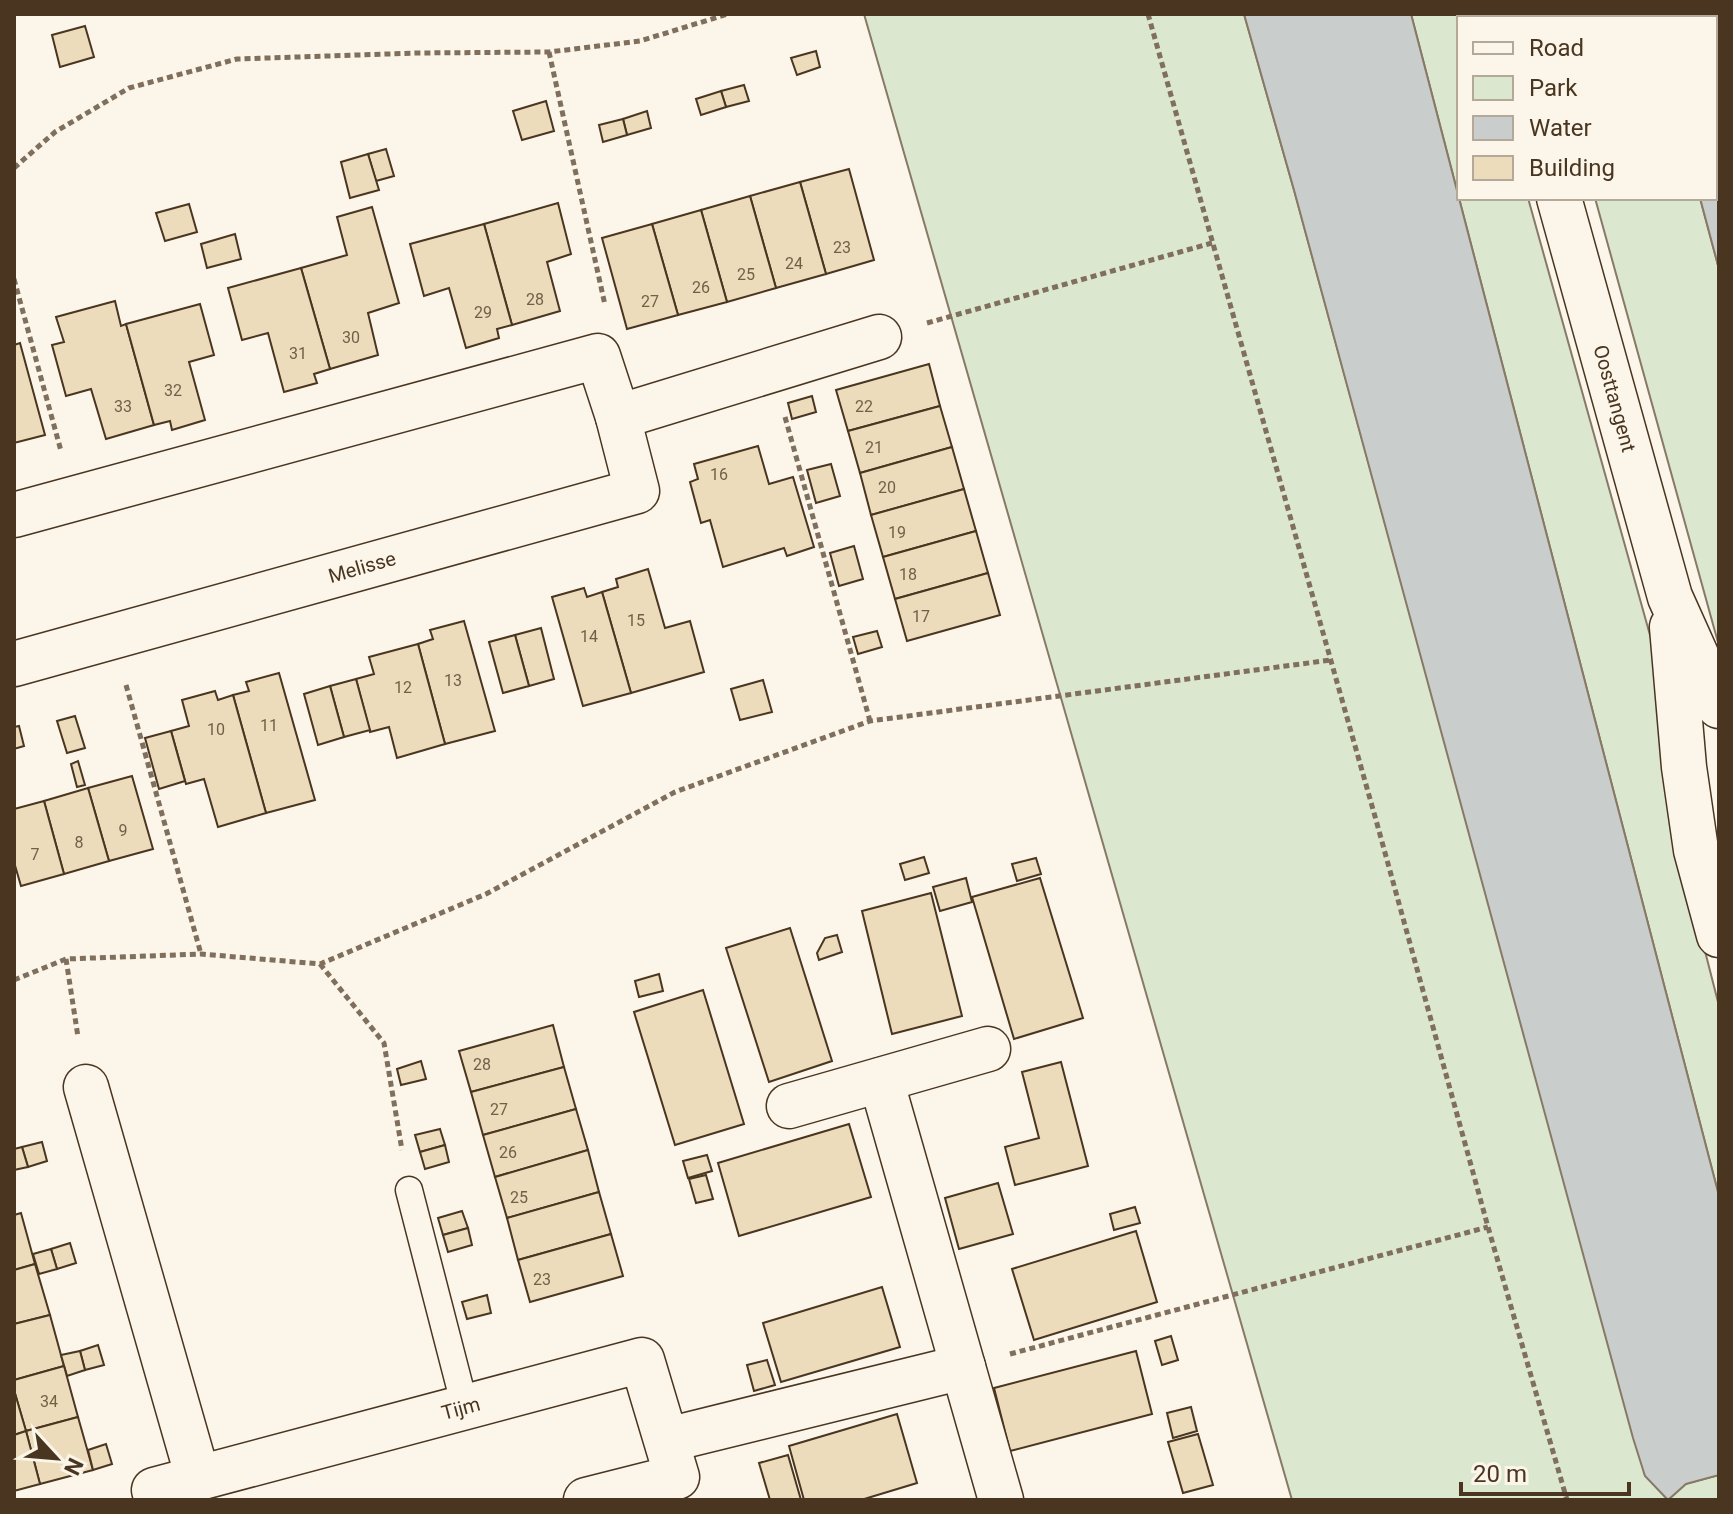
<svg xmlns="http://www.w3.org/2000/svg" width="1733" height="1514" font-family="Roboto,sans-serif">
	<rect width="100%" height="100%" fill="#fbf6e9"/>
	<!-- green -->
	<g fill="#dce7d0" stroke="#887966" stroke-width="2">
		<polygon points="864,14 1244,14 1294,190 1645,1475 1685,1484 1719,1475 1719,1500 1292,1500"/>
		<polygon points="1411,14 1476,14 1477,18 1459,18 1459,198 1528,198 1660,671 1683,865 1719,1006 1719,1196"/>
		<polygon points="1595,198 1700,198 1719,269 1719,646"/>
	</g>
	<!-- water -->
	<g fill="#c9cecd" stroke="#887966" stroke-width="2">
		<polygon points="1244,14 1411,14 1719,1196 1719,1475 1686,1484 1668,1500 1645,1476 1633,1438 1294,190"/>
		<polygon points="1648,14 1719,14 1719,269 1700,198 1715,198 1715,18 1649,18"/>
	</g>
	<!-- building -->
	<g fill="#ecdcbc" stroke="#4a3520" stroke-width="2">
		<polygon points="85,26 94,57 60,67 52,35"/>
		<polygon points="816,51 820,67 797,75 791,58"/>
		<polygon points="744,85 749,101 726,107 721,91"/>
		<polygon points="721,91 726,107 701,115 696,99"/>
		<polygon points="546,101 554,131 522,140 513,111"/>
		<polygon points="647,111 651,128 627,135 623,119"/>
		<polygon points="623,119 627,135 603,142 599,125"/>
		<polygon points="386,149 394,176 376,181 368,154"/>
		<polygon points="368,154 379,190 350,198 341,162"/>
		<polygon points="849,169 874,260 826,274 800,182"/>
		<polygon points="800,182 826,274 776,288 750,196"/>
		<polygon points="750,196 776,288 727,302 701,210"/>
		<polygon points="558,203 571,254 547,262 560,311 512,325 484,224"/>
		<polygon points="189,204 197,232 165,241 156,213"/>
		<polygon points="372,207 399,303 368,313 378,355 330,369 301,268 347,255 337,217"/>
		<polygon points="701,210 727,302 678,315 652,224"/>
		<polygon points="484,224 512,325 497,329 499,338 466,348 449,288 424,296 410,244"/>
		<polygon points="652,224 678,315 627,329 602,238"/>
		<polygon points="235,234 241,259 207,268 201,244"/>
		<polygon points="301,268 330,369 314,374 317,383 284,392 268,333 242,340 228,288"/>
		<polygon points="115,301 121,326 126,324 154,425 106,439 91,389 66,396 52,345 64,342 56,317"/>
		<polygon points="200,304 214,355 189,362 205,420 172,430 170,421 154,425 126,324"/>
		<polygon points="20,343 45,435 14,443 14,345"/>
		<polygon points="929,364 940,406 848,431 836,390"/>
		<polygon points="812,396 816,412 792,419 788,403"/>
		<polygon points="940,406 952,447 860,473 848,431"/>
		<polygon points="758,446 769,484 793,477 814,547 787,556 784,548 723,567 710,520 701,523 690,482 698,479 694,464"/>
		<polygon points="952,447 964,489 871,515 860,473"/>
		<polygon points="831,464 840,496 816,503 807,470"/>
		<polygon points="964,489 976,531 883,557 871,515"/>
		<polygon points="976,531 988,573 895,599 883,557"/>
		<polygon points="854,546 863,579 839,586 830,553"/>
		<polygon points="648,569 665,628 690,621 704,672 631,693 602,592 618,587 616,579"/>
		<polygon points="988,573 1000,615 907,641 895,599"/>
		<polygon points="584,588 587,597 602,592 631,693 583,706 552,597"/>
		<polygon points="464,621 495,731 445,744 418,644 433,639 430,630"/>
		<polygon points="541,628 554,679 529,686 515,635"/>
		<polygon points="877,631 882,647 858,654 853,637"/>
		<polygon points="515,635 529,686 503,693 489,642"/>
		<polygon points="418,644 445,744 397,758 389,727 370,732 356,679 374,674 369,657"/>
		<polygon points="279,673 315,800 266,813 233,695 249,691 246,682"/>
		<polygon points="356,679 370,730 344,737 330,686"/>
		<polygon points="763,680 772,712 740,720 731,689"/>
		<polygon points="330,686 344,737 318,745 304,694"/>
		<polygon points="215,691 218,700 233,695 266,813 218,827 204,779 186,784 171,731 189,726 182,700"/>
		<polygon points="75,716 85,748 67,753 57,721"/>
		<polygon points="19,726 24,746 14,749 14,727"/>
		<polygon points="171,731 185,781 159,789 145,738"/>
		<polygon points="78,761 85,785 77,787 71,764"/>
		<polygon points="132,776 153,849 109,861 88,788"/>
		<polygon points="88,788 109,861 64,874 44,801"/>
		<polygon points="44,801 64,874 21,886 14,862 14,809"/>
		<polygon points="924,857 929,873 905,880 900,864"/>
		<polygon points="1036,858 1041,874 1017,881 1012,864"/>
		<polygon points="966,878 972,902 940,911 933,887"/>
		<polygon points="1040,878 1083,1018 1014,1039 972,897"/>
		<polygon points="931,893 962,1016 892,1034 862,911"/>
		<polygon points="790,928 832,1061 769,1082 726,948"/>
		<polygon points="837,935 842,952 819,960 817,953 825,938"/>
		<polygon points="659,974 663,991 639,997 635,981"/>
		<polygon points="703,990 744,1124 675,1145 634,1012"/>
		<polygon points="553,1025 564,1067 471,1092 459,1051"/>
		<polygon points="421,1061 426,1079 401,1085 397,1069"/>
		<polygon points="1061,1062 1088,1166 1015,1185 1005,1147 1039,1138 1022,1072"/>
		<polygon points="564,1067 576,1109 483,1135 471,1092"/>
		<polygon points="576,1109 588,1150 495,1177 483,1135"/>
		<polygon points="849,1124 871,1197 739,1236 718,1163"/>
		<polygon points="440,1129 445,1145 420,1152 415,1135"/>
		<polygon points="42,1142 47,1161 28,1167 22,1147"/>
		<polygon points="445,1145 449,1162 425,1169 420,1152"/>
		<polygon points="22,1147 28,1167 14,1170 14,1149"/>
		<polygon points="588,1150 599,1192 507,1218 495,1177"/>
		<polygon points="707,1155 712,1171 688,1178 683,1161"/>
		<polygon points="706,1175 713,1199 696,1203 689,1179"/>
		<polygon points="998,1183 1013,1234 959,1249 945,1198"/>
		<polygon points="599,1192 611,1234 518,1260 507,1218"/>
		<polygon points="1135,1207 1140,1223 1114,1230 1110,1214"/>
		<polygon points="462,1211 468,1228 443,1235 438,1218"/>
		<polygon points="21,1213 35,1264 14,1270 14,1215"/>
		<polygon points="468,1228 472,1245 448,1252 443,1235"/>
		<polygon points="1136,1231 1157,1302 1034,1340 1012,1269"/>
		<polygon points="611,1234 623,1276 530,1302 518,1260"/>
		<polygon points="70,1243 76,1263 57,1269 51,1249"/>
		<polygon points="51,1249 57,1269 39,1274 33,1254"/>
		<polygon points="35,1264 50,1315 14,1324 14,1270"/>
		<polygon points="882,1287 900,1347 781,1382 763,1323"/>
		<polygon points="487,1295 491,1313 467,1319 462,1302"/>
		<polygon points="50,1315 64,1366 14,1380 14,1324"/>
		<polygon points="1171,1336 1178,1360 1162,1365 1155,1341"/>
		<polygon points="98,1345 104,1365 85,1370 80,1351"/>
		<polygon points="80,1351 85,1370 67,1376 61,1355"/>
		<polygon points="1136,1351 1152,1414 1010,1451 994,1388"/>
		<polygon points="767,1360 775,1385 754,1391 747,1365"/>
		<polygon points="64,1366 78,1417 26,1431 14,1390 14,1380"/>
		<polygon points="14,1390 26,1431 14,1435"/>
		<polygon points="1191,1407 1197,1431 1173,1438 1167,1413"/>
		<polygon points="897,1414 917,1483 861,1500 804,1500 789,1446"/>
		<polygon points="78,1417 93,1470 40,1484 26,1431"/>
		<polygon points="26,1431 40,1484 14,1491 14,1435"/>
		<polygon points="1198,1434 1213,1485 1183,1493 1168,1442"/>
		<polygon points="106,1444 112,1464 93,1470 88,1450"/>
		<polygon points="788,1455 801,1500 770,1500 759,1463"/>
	</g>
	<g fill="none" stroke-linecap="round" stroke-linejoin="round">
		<defs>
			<polyline id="service" points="409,1190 465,1407"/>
			<g id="minor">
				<polyline points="618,417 879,337"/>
				<polyline points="14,515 598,356 618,417 637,491 14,664"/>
				<polyline points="881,1080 1001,1500"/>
				<polyline points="86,1087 198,1478"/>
				<polyline points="789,1106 988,1049"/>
				<polyline points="667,1440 963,1367"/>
				<path id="s1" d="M157,1500L154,1490L642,1360L677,1477L586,1500"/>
			</g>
			<g id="secondary">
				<polyline points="1508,14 1509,18"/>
				<path id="s2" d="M1559,198L1670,597L1719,706"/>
				<polyline points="1672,627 1684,767 1696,850 1719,935"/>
			</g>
		</defs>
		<!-- service casing -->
		<use href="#service" stroke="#4a3520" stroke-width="29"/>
		<!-- minor casing -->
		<use href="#minor" stroke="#4a3520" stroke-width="47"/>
		<!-- secondary casing -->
		<use href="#secondary" stroke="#4a3520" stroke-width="47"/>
		<!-- path -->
		<g stroke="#7f6f5c" stroke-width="5" stroke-dasharray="6 4" stroke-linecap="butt">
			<polyline points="1148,14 1376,820 1488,1227 1567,1500"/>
			<polyline points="549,52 605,305"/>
			<polyline points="14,168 55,132 129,88 237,59 418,53 549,52 640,41 728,14"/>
			<polyline points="14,279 61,451"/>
			<polyline points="927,323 1212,243"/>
			<polyline points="785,417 870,721"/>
			<polyline points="126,685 201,954"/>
			<polyline points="66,959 78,1037"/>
			<polyline points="320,964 384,1043 402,1150"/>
			<polyline points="14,980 66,959 201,954 320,964 486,894 675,792 870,721 1331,660"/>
			<polyline points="1010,1354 1488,1227"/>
		</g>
		<!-- service -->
		<use href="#service" stroke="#fbf6e9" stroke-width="26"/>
		<!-- minor -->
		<use href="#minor" stroke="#fbf6e9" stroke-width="44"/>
		<!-- secondary -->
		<use href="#secondary" stroke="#fbf6e9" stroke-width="44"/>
	</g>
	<g text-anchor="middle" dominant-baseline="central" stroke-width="6" stroke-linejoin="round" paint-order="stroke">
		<!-- number labels -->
		<g font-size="16" fill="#725f47">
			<text x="842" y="247">23</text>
			<text x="794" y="263">24</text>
			<text x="746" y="274">25</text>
			<text x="701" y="287">26</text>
			<text x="535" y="299">28</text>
			<text x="650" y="301">27</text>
			<text x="483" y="312">29</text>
			<text x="351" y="337">30</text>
			<text x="298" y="353">31</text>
			<text x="173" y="390">32</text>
			<text x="123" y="406">33</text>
			<text x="864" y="406">22</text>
			<text x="874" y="447">21</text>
			<text x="719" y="474">16</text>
			<text x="887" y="487">20</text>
			<text x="897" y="532">19</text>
			<text x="908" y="574">18</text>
			<text x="921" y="616">17</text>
			<text x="636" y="620">15</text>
			<text x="589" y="636">14</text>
			<text x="453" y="680">13</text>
			<text x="403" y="687">12</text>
			<text x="269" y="725">11</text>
			<text x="216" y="729">10</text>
			<text x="123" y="830">9</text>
			<text x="79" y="842">8</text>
			<text x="35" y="854">7</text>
			<text x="482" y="1064">28</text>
			<text x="499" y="1109">27</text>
			<text x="508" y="1152">26</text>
			<text x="519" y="1197">25</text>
			<text x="542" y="1279">23</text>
			<text x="49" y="1401">34</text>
		</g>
		<!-- street labels -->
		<g font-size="20" fill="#4a3520" stroke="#fbf6e9">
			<text stroke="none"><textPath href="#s2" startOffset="208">Oosttangent</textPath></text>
			<text transform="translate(362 567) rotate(-16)">Melisse</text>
			<text stroke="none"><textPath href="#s1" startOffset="328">Tijm</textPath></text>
		</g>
	</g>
	<!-- border -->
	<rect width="1733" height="1514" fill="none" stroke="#4a3520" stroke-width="32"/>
	<!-- legend -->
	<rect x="1457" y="16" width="260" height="184" fill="#fbf6e9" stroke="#b4a999" stroke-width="2"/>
	<rect x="1473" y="42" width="40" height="12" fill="#fbf6e9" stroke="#b4a999" stroke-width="2"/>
	<text x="1529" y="56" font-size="24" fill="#4a3520">Road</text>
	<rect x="1473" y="76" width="40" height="24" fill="#dce7d0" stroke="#b4a999" stroke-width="2"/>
	<text x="1529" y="96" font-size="24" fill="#4a3520">Park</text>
	<rect x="1473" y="116" width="40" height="24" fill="#c9cecd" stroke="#b4a999" stroke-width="2"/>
	<text x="1529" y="136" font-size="24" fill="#4a3520">Water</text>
	<rect x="1473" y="156" width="40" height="24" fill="#ecdcbc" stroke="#b4a999" stroke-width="2"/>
	<text x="1529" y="176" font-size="24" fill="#4a3520">Building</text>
	<!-- north arrow -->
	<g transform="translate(56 1458) rotate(116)" stroke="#fbf6e9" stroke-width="6" paint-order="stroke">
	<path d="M0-6L14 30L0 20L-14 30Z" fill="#4a3520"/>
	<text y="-12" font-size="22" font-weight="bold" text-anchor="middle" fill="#4a3520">N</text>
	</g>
	<!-- scale -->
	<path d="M1461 1482v12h168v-12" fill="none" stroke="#4a3520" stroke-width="4"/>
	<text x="1473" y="1482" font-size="24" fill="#4a3520" stroke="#fbf6e9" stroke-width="6" paint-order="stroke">20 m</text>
</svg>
